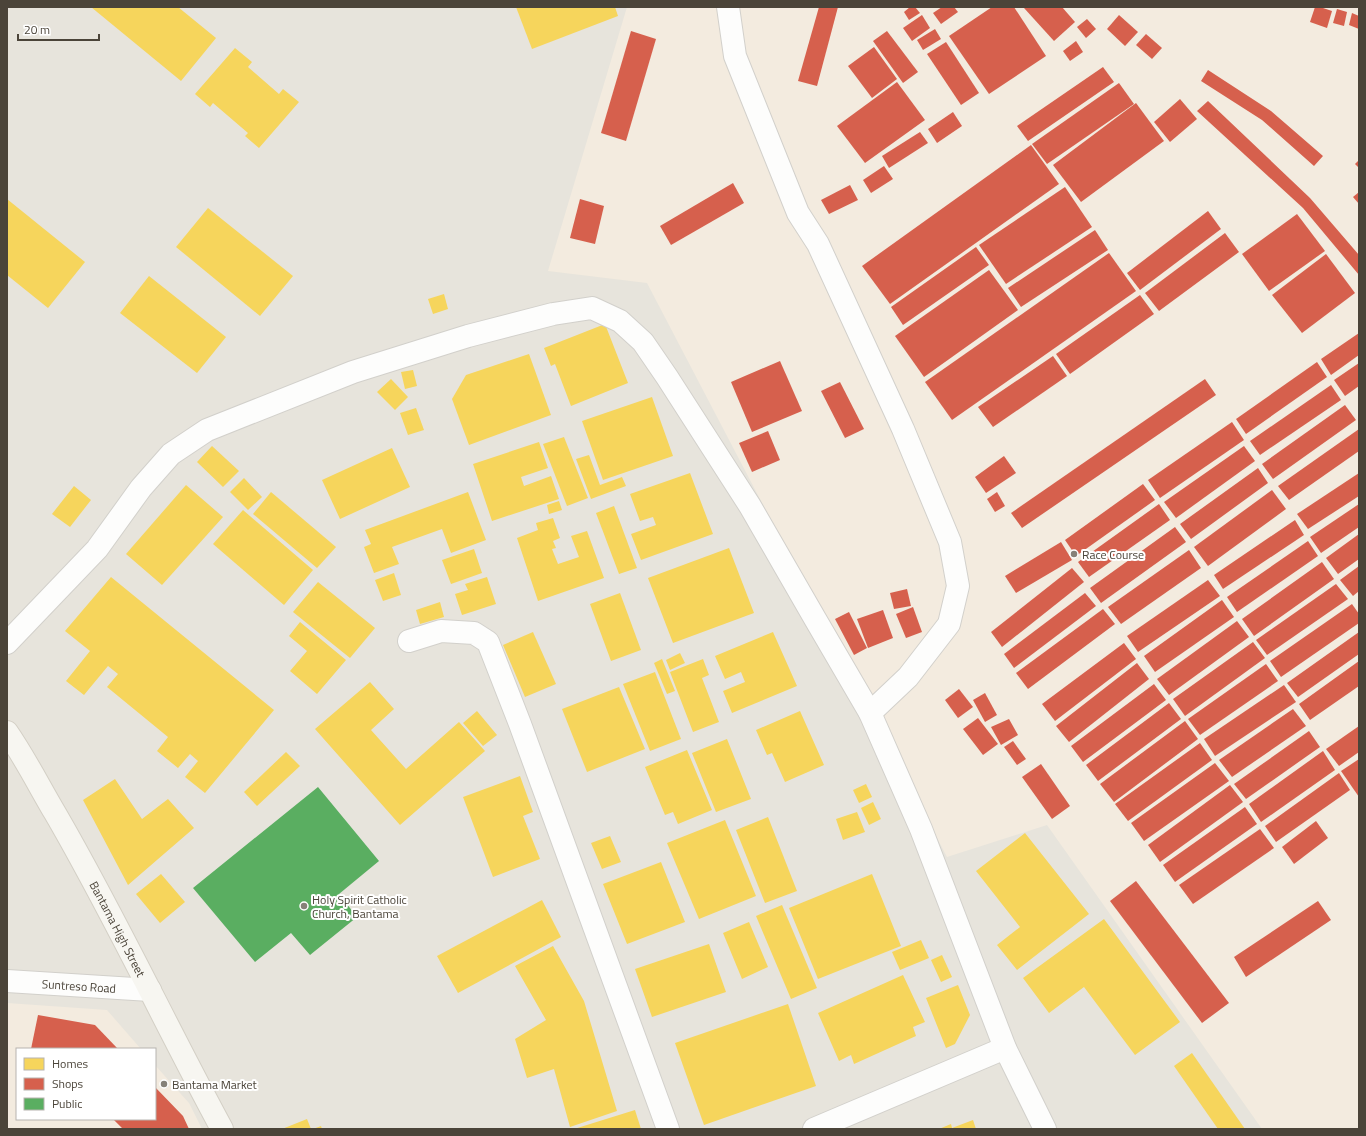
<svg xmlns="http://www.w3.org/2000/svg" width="1366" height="1136" font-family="'Titillium Web',sans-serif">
	<rect width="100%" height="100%" fill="#f4f2ee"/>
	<!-- residential -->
	<path fill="#e7e4dc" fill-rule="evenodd" d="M7,7H1359V1129H7ZM17,1049H155V1119H17Z"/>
	<!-- commercial -->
	<g fill="#f3ebdf">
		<polygon points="627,7 1359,7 1359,1129 1262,1129 1047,825 947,857 647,283 548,271"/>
		<polygon points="7,1003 107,1010 141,1049 17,1049 17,1119 155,1119 155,1065 189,1103 202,1129 7,1129"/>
	</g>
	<!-- homes -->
	<g fill="#f6d55c">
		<polygon points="91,7 178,7 216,38 181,81"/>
		<polygon points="516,7 615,7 618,16 532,49"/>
		<polygon points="235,48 252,62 248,67 279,94 283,89 299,102 259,148 245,136 248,133 213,103 210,107 195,94"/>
		<polygon points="7,199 85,262 48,308 7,275"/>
		<polygon points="208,208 293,276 260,316 176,247"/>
		<polygon points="149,276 226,337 197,373 120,313"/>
		<polygon points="444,294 448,309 433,314 428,299"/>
		<polygon points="605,324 628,383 571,406 555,364 551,366 544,348"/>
		<polygon points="529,354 551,415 469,445 452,399 466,375"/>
		<polygon points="413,370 417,386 405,389 401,372"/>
		<polygon points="391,379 408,397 395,410 377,392"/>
		<polygon points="652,397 673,456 603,480 582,421"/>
		<polygon points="416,408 424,430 408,435 400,413"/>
		<polygon points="564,437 588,498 567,506 543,444"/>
		<polygon points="539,442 548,468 521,477 524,486 551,476 559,499 492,521 473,464"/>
		<polygon points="212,446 239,471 223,487 197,462"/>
		<polygon points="392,448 410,487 340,519 322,480"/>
		<polygon points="589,455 600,485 622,477 626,486 591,499 576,459"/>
		<polygon points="690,473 713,534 641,560 631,534 656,525 653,517 640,521 630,494"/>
		<polygon points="244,478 262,497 248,510 230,492"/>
		<polygon points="186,485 223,517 162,585 126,554"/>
		<polygon points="74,486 91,500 70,527 52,514"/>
		<polygon points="271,492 336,547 317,568 253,514"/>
		<polygon points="468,492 486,540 451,553 442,529 392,547 399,564 374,573 364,547 371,544 365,530"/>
		<polygon points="559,501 562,510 549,514 547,505"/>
		<polygon points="614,506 637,568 619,574 596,513"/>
		<polygon points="243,510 313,570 284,605 213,544"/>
		<polygon points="553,518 560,538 553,541 556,548 552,549 558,564 579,557 571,536 587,531 604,578 538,601 517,538 538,530 536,523"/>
		<polygon points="729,548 754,613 673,643 648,578"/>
		<polygon points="474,549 482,573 451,584 442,560"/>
		<polygon points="394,573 401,595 383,601 375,580"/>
		<polygon points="111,577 274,710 205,793 185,777 198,761 190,754 178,768 157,751 168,737 107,687 118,674 108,666 84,695 66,681 90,651 65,631"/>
		<polygon points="487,577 496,604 462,615 455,594 468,590 465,584"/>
		<polygon points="318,582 375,628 350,658 293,612"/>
		<polygon points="620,593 641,650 611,661 590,604"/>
		<polygon points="440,602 444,617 420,624 416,610"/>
		<polygon points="300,622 346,660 317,694 290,671 307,651 289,636"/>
		<polygon points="533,632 556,684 525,697 503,645"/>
		<polygon points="773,632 797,686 732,713 723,691 745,682 741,672 725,679 715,656"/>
		<polygon points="680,653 685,663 670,670 666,660"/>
		<polygon points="662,659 675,691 667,694 654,663"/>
		<polygon points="703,659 709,675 702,678 719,722 693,732 670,672"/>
		<polygon points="655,672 681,739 650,751 623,684"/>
		<polygon points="370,682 394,709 371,730 406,769 459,722 485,751 400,825 315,729"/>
		<polygon points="619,687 645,749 587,772 562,709"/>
		<polygon points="477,711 497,735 483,746 463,723"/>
		<polygon points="800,711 824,765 785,782 772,753 767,755 756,730"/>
		<polygon points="727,739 751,799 716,812 692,753"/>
		<polygon points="687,750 712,810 678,824 673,812 665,815 645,767"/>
		<polygon points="286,752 300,766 257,806 244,792"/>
		<polygon points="520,776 533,812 523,816 540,859 493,877 463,797"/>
		<polygon points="115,779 142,819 168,799 194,828 128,885 83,800"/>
		<polygon points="866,784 872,797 859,803 853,790"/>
		<polygon points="873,802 881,819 869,825 861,808"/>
		<polygon points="857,812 865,832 843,840 836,819"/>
		<polygon points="768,817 797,891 765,903 736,830"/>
		<polygon points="725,820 756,896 699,919 667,843"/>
		<polygon points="1025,833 1089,914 1017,970 997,945 1020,927 976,871"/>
		<polygon points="610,836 621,862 602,869 591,843"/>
		<polygon points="661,862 685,922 627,944 603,884"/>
		<polygon points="161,874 185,902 160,923 136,894"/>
		<polygon points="872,874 901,946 818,979 789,908"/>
		<polygon points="542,900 561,937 458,993 437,956"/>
		<polygon points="782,905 817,988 791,999 756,916"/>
		<polygon points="1104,919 1180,1022 1135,1055 1084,987 1049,1013 1023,978"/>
		<polygon points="749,922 768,967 742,979 723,933"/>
		<polygon points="921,940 929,958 900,970 892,952"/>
		<polygon points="709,944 726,992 652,1017 635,969"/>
		<polygon points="553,946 584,1001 617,1111 570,1127 554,1069 527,1078 515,1039 546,1020 515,966"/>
		<polygon points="942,955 952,977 941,982 931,960"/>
		<polygon points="903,975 925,1022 913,1027 916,1036 854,1064 851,1055 839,1061 818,1013"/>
		<polygon points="958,985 970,1015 955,1044 946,1048 926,998"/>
		<polygon points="788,1004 816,1086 704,1125 675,1043"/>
		<polygon points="1192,1053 1245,1129 1218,1129 1174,1066"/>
		<polygon points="635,1110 641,1129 574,1129"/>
		<polygon points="307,1119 311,1129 282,1129"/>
		<polygon points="973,1120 976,1129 939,1129 951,1124 952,1128"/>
		<polygon points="321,1126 322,1129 313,1129"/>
	</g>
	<!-- shops -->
	<g fill="#d6604d">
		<polygon points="819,7 838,7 817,86 798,81"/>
		<polygon points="910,7 915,7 920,13 909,20 904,12"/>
		<polygon points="942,7 954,7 958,12 941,24 933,13"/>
		<polygon points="992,7 1014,7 1046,56 989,94 949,36"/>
		<polygon points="1025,7 1062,7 1075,22 1054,41 1024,8"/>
		<polygon points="1315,7 1320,7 1332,11 1327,28 1310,22"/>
		<polygon points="1337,9 1347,12 1344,26 1333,23"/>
		<polygon points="1352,13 1359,16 1359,29 1349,25"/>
		<polygon points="922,15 930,28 912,41 903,28"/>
		<polygon points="1119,15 1138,32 1125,46 1107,29"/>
		<polygon points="1087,19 1096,29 1086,38 1077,27"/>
		<polygon points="935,29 941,39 923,50 917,40"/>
		<polygon points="631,31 656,39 626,141 601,133"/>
		<polygon points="887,31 918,72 903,83 873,41"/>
		<polygon points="1146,34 1162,48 1152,59 1136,45"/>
		<polygon points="1076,41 1083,52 1070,61 1063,51"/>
		<polygon points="946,42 979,93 961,105 927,54"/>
		<polygon points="874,47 897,79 872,98 848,66"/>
		<polygon points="1103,67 1114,82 1028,141 1017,126"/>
		<polygon points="1208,70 1271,111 1323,156 1314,166 1262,120 1201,81"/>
		<polygon points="897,82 925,120 865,163 837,126"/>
		<polygon points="1119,83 1134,104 1047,164 1032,144"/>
		<polygon points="1180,99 1197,119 1170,142 1154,122"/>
		<polygon points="1208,101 1310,198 1359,255 1359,275 1303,208 1197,111"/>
		<polygon points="1136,103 1164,141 1081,202 1053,165"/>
		<polygon points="953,112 962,126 937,143 928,129"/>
		<polygon points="920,132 928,143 889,168 882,156"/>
		<polygon points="1031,145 1059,184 890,304 862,266"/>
		<polygon points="1359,160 1359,168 1355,164"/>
		<polygon points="884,166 893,179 871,193 863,180"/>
		<polygon points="733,183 744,203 671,245 660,226"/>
		<polygon points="850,185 858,200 829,214 821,200"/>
		<polygon points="1065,187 1092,227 1006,284 979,245"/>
		<polygon points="1359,192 1359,204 1353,197"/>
		<polygon points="580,199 604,206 595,244 570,238"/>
		<polygon points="1208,211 1221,229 1140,290 1127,273"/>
		<polygon points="1297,214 1325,251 1269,291 1242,254"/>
		<polygon points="1095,230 1108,250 1021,307 1008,288"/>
		<polygon points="1225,233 1239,252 1159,311 1145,293"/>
		<polygon points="976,247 989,265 903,325 891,307"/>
		<polygon points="1109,253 1136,291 952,420 925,382"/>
		<polygon points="1326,254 1355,293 1302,333 1272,295"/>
		<polygon points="989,270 1018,310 924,377 895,336"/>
		<polygon points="1140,295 1154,314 1070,374 1056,354"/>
		<polygon points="1359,333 1359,355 1331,375 1321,359"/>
		<polygon points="1053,356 1067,376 993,427 978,407"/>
		<polygon points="780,361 802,411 752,432 731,382"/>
		<polygon points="1317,362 1327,377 1246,434 1236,419"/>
		<polygon points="1359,363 1359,386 1345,396 1334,380"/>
		<polygon points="1205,379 1216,395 1022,528 1011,513"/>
		<polygon points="840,382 864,429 845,438 821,391"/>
		<polygon points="1331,385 1341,400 1260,455 1250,441"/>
		<polygon points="1345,405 1356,420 1273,479 1262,464"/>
		<polygon points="1232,422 1244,440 1160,498 1148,480"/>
		<polygon points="1359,429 1359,451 1289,500 1278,486"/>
		<polygon points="768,431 780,460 752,472 739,443"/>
		<polygon points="1244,446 1255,461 1176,518 1164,502"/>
		<polygon points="1004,456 1016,473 986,493 975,477"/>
		<polygon points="1258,468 1268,483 1191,539 1180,524"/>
		<polygon points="1359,473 1359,496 1308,529 1297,514"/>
		<polygon points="1143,484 1155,500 1076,556 1065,540"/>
		<polygon points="1272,490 1286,509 1208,566 1194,547"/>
		<polygon points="997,492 1005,506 995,512 987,499"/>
		<polygon points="1159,504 1170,520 1089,577 1078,562"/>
		<polygon points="1359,504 1359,527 1321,553 1310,537"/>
		<polygon points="1295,520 1304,535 1223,589 1214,575"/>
		<polygon points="1175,527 1186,542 1101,603 1090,588"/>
		<polygon points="1359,534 1359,559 1338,574 1326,558"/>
		<polygon points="1308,541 1318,556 1237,612 1227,597"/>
		<polygon points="1061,542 1072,560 1016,593 1005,576"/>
		<polygon points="1189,550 1201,568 1121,624 1108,607"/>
		<polygon points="1322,562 1334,579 1254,636 1242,619"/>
		<polygon points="1359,566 1359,591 1353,596 1340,580"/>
		<polygon points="1072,568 1084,582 1002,647 991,632"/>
		<polygon points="1208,580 1220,596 1138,652 1127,636"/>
		<polygon points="1336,584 1348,599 1267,655 1256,640"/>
		<polygon points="907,589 911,606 894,609 890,593"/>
		<polygon points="1085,593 1096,606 1014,668 1004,654"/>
		<polygon points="1222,600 1234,617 1155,672 1144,656"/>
		<polygon points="1352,604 1359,614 1359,623 1281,677 1270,661"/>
		<polygon points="913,607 922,632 906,638 896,614"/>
		<polygon points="1103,609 1115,624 1028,689 1016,673"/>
		<polygon points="883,610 893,638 868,648 857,619"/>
		<polygon points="849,612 867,648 854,655 835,619"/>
		<polygon points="1237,621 1249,637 1169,695 1157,679"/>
		<polygon points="1359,632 1359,654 1298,697 1287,683"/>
		<polygon points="1253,642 1265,658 1185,716 1173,699"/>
		<polygon points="1124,643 1136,659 1055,721 1042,704"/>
		<polygon points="1359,661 1359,686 1310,720 1299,704"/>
		<polygon points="1137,663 1149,679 1069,742 1056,726"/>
		<polygon points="1266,664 1278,681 1200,735 1188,719"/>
		<polygon points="1154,684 1166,700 1083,762 1071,746"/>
		<polygon points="1284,685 1296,702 1215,756 1204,739"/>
		<polygon points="959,689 973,707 958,718 945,700"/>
		<polygon points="985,693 997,715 985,722 973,700"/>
		<polygon points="1169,703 1181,719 1098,781 1086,765"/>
		<polygon points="1293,709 1306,726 1232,777 1219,760"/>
		<polygon points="978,718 998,744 983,755 963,729"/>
		<polygon points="1009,719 1018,735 1001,745 991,727"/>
		<polygon points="1185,721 1198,739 1114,802 1100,784"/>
		<polygon points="1359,726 1359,752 1339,766 1326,749"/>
		<polygon points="1309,731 1320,747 1246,799 1234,784"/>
		<polygon points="1013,741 1026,759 1017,765 1004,747"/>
		<polygon points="1200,743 1212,760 1128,821 1115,804"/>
		<polygon points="1323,751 1335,770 1261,822 1249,804"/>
		<polygon points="1359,759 1359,797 1341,771"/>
		<polygon points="1215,763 1229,781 1144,841 1131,823"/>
		<polygon points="1041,764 1070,806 1052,819 1022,777"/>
		<polygon points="1339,773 1350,790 1276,842 1265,826"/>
		<polygon points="1230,785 1243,802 1160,862 1148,845"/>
		<polygon points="1245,807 1257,824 1175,882 1163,865"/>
		<polygon points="1316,821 1328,838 1294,864 1282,847"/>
		<polygon points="1260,829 1274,848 1193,904 1179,885"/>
		<polygon points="1136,881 1229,1003 1202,1023 1110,901"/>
		<polygon points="1318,901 1331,920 1246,977 1234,957"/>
		<polygon points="38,1015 95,1025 118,1049 31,1049"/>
		<polygon points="155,1087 183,1116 189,1129 123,1129 113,1119 155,1119"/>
	</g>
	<!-- public -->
	<polygon fill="#5aae61" points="318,787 379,861 339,894 357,917 310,955 291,933 255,962 193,888"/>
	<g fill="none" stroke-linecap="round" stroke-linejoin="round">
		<defs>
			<g id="street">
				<polyline points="728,7 735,56 798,213 818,244 903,429 950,542 958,586 949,624 908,677 870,713"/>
				<polyline points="409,641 441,631 474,633 488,642 520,724 668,1129"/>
				<polyline points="7,643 97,549 141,488 171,454 207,430 353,372 468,336 553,314 592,308 620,321 643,342 667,377 750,506 814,617 870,713 921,829 1005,1048 1045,1129"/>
				<path id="s1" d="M7,981L150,990"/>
				<polyline points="814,1129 1005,1048"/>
			</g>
			<g id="secondary">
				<path id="s2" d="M7,732C25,758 39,786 55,813C115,916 165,1024 222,1129"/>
			</g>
		</defs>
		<!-- street casing -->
		<use href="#street" stroke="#d2d0cb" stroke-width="24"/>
		<!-- secondary casing -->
		<use href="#secondary" stroke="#d3cfc5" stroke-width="24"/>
		<!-- street -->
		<use href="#street" stroke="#fdfdfc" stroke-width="22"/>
		<!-- secondary -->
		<use href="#secondary" stroke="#f7f6f1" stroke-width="22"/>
	</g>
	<!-- markers -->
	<g fill="#868178" stroke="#fff" stroke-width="1.5">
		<circle cx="1074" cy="554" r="4"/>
		<circle cx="304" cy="906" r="4"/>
		<circle cx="164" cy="1084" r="4"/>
	</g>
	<g text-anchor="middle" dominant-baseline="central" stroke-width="4" stroke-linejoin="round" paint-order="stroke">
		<!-- poi labels -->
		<g font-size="12" fill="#4b4439" stroke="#fff" text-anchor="start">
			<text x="1082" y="554">Race Course</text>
			<text x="312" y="899">Holy Spirit Catholic<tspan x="312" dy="14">Church, Bantama</tspan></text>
			<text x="172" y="1084">Bantama Market</text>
		</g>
		<!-- street labels -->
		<g font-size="12" fill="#4b4439" stroke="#fff">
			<text stroke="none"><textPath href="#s2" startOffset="226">Bantama High Street</textPath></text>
			<text stroke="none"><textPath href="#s1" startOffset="72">Suntreso Road</textPath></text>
		</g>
	</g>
	<!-- border -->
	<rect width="1366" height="1136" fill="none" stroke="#4b4439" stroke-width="16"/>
	<!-- legend -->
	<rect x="16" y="1048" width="140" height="72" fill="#ffffff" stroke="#b7b4b0"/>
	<rect x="24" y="1058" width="20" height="12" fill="#f6d55c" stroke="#b7b4b0"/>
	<text x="52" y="1068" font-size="12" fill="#4b4439">Homes</text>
	<rect x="24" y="1078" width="20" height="12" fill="#d6604d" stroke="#b7b4b0"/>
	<text x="52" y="1088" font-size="12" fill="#4b4439">Shops</text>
	<rect x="24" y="1098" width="20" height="12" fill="#5aae61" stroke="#b7b4b0"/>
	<text x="52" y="1108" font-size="12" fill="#4b4439">Public</text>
	<!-- scale -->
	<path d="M18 34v6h81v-6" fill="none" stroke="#4b4439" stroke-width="2"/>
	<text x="24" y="34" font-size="12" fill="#4b4439" stroke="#ffffff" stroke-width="3" paint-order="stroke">20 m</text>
</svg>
